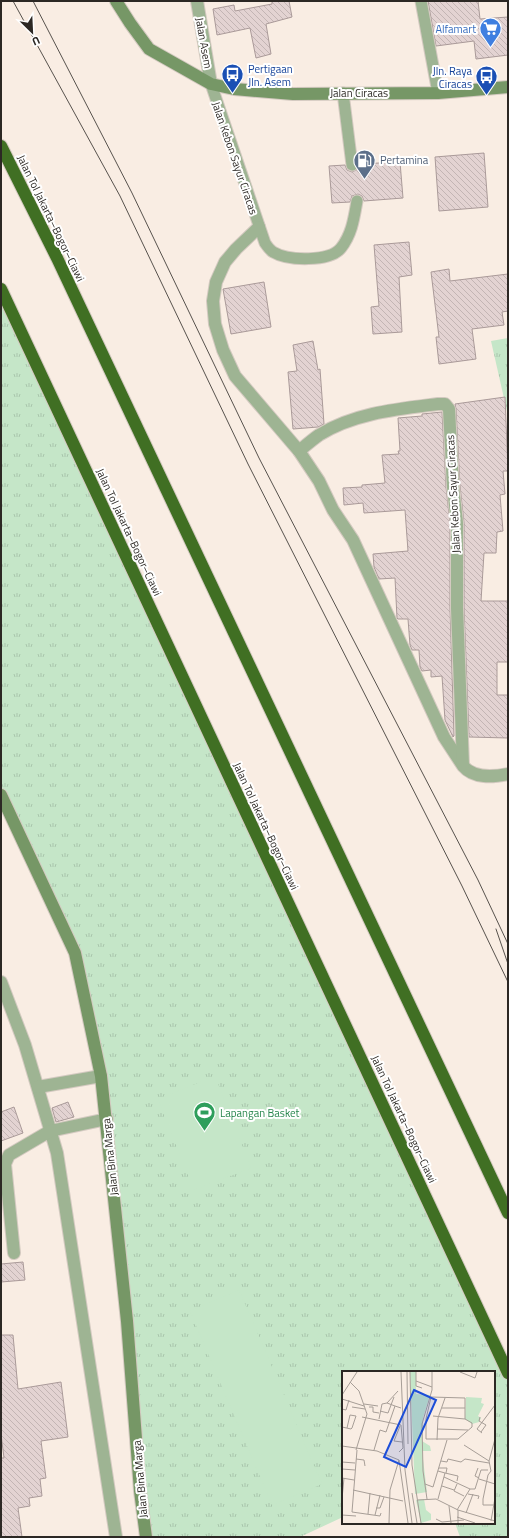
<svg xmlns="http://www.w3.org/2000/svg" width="509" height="1538" font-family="'Titillium Web',sans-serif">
	<defs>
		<pattern id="grass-tufts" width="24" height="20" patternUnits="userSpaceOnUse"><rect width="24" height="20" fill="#c5e6c8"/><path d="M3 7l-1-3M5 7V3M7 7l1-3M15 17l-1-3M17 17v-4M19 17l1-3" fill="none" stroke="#a9c5ac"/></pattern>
		<pattern id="building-back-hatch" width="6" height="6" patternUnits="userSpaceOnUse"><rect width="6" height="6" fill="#e3d3d2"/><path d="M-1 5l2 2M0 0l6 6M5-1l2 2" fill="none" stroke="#c3b5b4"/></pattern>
	</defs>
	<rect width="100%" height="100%" fill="#f9ede3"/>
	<!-- grass -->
	<g fill="url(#grass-tufts)">
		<polygon points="1,289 508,1373 508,1537 460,1537 455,1523 494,1523 494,1372 343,1372 343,1517 300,1537 147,1537 101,1076 75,953 1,799"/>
		<polygon points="508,338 508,416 491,341"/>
	</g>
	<!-- garden -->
	<g fill="#c5e6c8">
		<polygon points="215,1076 251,1168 194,1190 158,1099"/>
		<polygon points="239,1290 322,1484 272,1505 190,1311"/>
	</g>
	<!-- building -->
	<g fill="url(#building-back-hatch)" stroke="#aa9a99">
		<polygon points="272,1 289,1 292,17 266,24 271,54 256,58 250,28 217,35 213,9 234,5 235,11 272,4"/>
		<polygon points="428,1 478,1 480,19 508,17 508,55 476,59 474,41 436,46"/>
		<polygon points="484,153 488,207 439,211 435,157"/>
		<polygon points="400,162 403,198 364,201 362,196 358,194 352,196 350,202 332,203 329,166 345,165 347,170 352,172 356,170 359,164"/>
		<polygon points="409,242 412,275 399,277 402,332 373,334 371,307 379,306 374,245"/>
		<polygon points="449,269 450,281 508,274 508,311 502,312 504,325 472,329 476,359 439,364 436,337 439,337 431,272"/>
		<polygon points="264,282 271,327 231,334 223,289"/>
		<polygon points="313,341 318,370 320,369 324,424 318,427 293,429 288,372 297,371 293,345"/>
		<polygon points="505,397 508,471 503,471 505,494 500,495 503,531 497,532 496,553 484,553 481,601 508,601 508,662 497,662 497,695 508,695 508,738 469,737 464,608 464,523 460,486 456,409 455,404"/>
		<polygon points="442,412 446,487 450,523 450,608 454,736 453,737 445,720 442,676 431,677 431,670 422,671 420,667 419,650 412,650 410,645 408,619 398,619 397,618 395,578 379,579 374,567 373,554 408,551 405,510 364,513 363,503 344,505 343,488 362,487 362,485 385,483 382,455 399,454 398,451 400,451 398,418 422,416 422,414"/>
		<polygon points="68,1102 74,1117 56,1122 52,1108"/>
		<polygon points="14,1107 23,1133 1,1141 1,1112"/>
		<polygon points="23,1262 25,1280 1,1282 1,1264"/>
		<polygon points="1,1335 13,1335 18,1389 61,1382 68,1437 41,1441 46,1478 40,1479 42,1496 29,1498 30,1506 18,1508 22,1537 1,1537 1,1458 4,1458 1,1434"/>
	</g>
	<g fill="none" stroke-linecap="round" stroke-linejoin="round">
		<defs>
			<g id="lane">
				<polyline points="421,1 438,93"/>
				<path d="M211,84L265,243C267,246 270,250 273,252C288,261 330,262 341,248C352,234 354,218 357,201"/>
				<polyline points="343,93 352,165"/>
			</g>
			<g id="street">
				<polyline points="197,1 211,84"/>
				<path d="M259,227L236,249L225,262L216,282L213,301L215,324L223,350L235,376L299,451L319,481L333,510L353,540L444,737L463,766C474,779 493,777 508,774"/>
				<path d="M299,451C305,446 312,440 319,435C354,413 398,409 438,404H445L449,409L453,487L457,523V608L463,765"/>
				<polyline points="1,982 25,1045 57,1153 116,1537"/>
				<polyline points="38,1087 101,1076"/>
				<polyline points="14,1253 5,1164 9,1155 50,1131 107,1119"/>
			</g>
			<g id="secondary">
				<polyline points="116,1 130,23 149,49 211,84 234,89 293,94 438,93 508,87"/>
				<polyline points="1,795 75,953 101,1076 127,1321 140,1491 146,1537"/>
			</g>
			<g id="highway">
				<polyline points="1,146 57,258 508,1213"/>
				<polyline points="1,289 508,1373"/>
			</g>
		</defs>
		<!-- lane casing -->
		<use href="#lane" stroke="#d4cac1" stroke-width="13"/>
		<!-- street casing -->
		<use href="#street" stroke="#d4cac1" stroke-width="14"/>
		<!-- secondary casing -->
		<use href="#secondary" stroke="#d4cac1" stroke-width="14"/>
		<!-- highway casing -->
		<use href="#highway" stroke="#d4cac1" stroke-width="14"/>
		<!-- lane -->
		<use href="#lane" stroke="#9eb493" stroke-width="11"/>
		<!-- street -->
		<use href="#street" stroke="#9eb493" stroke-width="12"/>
		<!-- secondary -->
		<use href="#secondary" stroke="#769766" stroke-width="12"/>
		<!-- highway -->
		<use href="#highway" stroke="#406f23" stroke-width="12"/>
		<!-- tram -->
		<g stroke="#57524d" stroke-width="1">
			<polyline points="13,1 120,196 248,464 462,886 508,982"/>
			<polyline points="33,1 132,193 259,458 478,880 508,944"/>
			<polyline points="496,929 508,964"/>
		</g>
	</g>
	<!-- icons -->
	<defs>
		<symbol id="supermarket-pin" viewBox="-11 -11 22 30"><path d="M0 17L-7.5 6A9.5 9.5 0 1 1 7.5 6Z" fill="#3f7fe0" stroke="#fff"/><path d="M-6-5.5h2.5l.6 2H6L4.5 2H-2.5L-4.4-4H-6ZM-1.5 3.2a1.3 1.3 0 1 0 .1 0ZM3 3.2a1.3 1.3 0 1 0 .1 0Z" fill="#fff"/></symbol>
		<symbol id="bus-pin" viewBox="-11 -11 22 30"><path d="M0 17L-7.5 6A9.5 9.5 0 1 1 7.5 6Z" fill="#1a4fb4" stroke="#fff"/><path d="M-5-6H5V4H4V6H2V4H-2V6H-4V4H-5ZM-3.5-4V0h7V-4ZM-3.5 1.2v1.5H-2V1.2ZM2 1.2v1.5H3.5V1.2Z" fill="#fff"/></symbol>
		<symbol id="fuel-pin" viewBox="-11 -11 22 30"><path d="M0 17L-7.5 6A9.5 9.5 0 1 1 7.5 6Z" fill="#5c6f8a" stroke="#fff"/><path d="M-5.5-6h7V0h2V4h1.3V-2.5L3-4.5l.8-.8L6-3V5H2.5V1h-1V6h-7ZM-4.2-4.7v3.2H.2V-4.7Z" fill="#fff"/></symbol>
		<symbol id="stadium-pin" viewBox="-11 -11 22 30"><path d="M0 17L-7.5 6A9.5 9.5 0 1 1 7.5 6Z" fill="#2e9e5b" stroke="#fff"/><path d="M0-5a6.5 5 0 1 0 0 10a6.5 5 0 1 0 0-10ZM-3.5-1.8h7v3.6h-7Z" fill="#fff"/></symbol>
	</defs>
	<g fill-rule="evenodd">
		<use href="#supermarket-pin" x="478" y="16" width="25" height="34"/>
		<use href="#bus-pin" x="220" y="62" width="25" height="34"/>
		<use href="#bus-pin" x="474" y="64" width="25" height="34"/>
		<use href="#fuel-pin" x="352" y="148" width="25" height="34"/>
		<use href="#stadium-pin" x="192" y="1100" width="25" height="34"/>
	</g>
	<g text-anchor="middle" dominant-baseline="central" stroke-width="4" stroke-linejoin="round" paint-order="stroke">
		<!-- shop labels -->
		<g font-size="11" fill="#366cbe" stroke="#fff" text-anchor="end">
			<text x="476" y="29">Alfamart</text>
		</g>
		<!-- street labels -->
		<g font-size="11" fill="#2c2824" stroke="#fff">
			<text transform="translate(204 43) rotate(80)">Jalan Asem</text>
			<text x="359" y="93">Jalan Ciracas</text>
			<text transform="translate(235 158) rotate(71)">Jalan Kebon Sayur Ciracas</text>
			<text transform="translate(51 218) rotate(64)">Jalan Tol Jakarta–Bogor–Ciawi</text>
			<text transform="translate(453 494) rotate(-93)">Jalan Kebon Sayur Ciracas</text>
			<text transform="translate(129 532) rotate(65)">Jalan Tol Jakarta–Bogor–Ciawi</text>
			<text transform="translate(266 826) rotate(65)">Jalan Tol Jakarta–Bogor–Ciawi</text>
			<text transform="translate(404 1119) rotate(65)">Jalan Tol Jakarta–Bogor–Ciawi</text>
			<text transform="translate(110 1157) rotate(-96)">Jalan Bina Marga</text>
			<text transform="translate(140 1479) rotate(-95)">Jalan Bina Marga</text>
		</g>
		<!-- transit labels -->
		<g font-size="11" fill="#164399" stroke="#fff" text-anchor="start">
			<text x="248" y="69">Pertigaan<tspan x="248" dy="13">Jln. Asem</tspan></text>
			<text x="472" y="71" text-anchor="end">Jln. Raya<tspan x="472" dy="13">Ciracas</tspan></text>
		</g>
		<!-- service labels -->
		<g font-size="11" fill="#4e5e75" stroke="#fff" text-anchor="start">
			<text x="380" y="160">Pertamina</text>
		</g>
		<!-- leisure labels -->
		<g font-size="11" fill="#27864d" stroke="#fff" text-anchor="start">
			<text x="220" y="1113">Lapangan Basket</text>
		</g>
	</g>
	<!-- overview -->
	<g transform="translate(342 1371)">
		<rect width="153" height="153" fill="#f9ede3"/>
		<path d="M68,1H74V23L88,24L81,47L80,70L88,75L89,80H80L85,121L73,123ZM124,26L140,27L139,32L142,33L136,45L139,47L137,51L130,53L123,48ZM82,128L84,139L89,143V149L79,152L74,129Z" fill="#c5e6c8"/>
		<path fill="none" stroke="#a79e97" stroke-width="1" d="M59,1L63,99L70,152M65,1L66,73M68,1L70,94L79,152M74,1V15L80,17M118,1L133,7L135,1M74,10L90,16M8,11L17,20L25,43L14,79M0,24L15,1M89,26L123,27V48L130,52V56L116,68H84V48ZM0,28L22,35M45,32L56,20M22,33L36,35M10,36L23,38M27,36H31V41L37,42M100,37H123M0,38L4,39L7,29M38,40L46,42L52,26M91,45L123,48M20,46L59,54M138,46L137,50L144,54L139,61M37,48L40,33L45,32L53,35M58,55L52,70L60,71M0,56L9,58L10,57L14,45L8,44L5,57M95,58L126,59M140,62L135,58L153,34M95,69L96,47L103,27M122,74L147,90M0,75L35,80L57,89M15,79L10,141L38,145L39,142M32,79L38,59L44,61L53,35L59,37M57,81L61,77L59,54M14,88L22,89L23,95M57,89L66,152M99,90L105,91L106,88L119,91L123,88L147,92M0,91L13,92M97,97H105L104,102M136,97L133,105L137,107M0,98L13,99M96,100L103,102L96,128M103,102L116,105L115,110M102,106L128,118M0,107L12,109M137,108L153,113M83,113L91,116L105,69M115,113L112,120L122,125M100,115L112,119M11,119L61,130M70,122L75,152M126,123L137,125L136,128M0,128L2,107M85,128L81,100L80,53L90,19V1M76,129L94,128L116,139L153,150M152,134H141V128L146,104L149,100L147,90L153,68M107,135L109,152M34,137H38L42,126M115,139L128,118H133L139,99H146M124,142L131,123M26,143L28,122M0,144L14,145M33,144L38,124M115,146L133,152M94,148L100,151L122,149M149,150L153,127M47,152L48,119L57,89M116,152V139"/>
		<path fill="#1d4ed8" fill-opacity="0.15" stroke="#1d4ed8" stroke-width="2" d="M72,19L94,29L64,96L42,86Z"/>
		<rect width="153" height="153" fill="none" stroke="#2c2824" stroke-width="2"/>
	</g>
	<!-- border -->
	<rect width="509" height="1538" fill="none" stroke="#2c2824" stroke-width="4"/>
	<!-- north arrow -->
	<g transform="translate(32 32) rotate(156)" stroke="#ffffff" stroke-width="3" paint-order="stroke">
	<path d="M0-3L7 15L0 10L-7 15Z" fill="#2c2824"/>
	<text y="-6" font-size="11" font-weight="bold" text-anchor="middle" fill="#2c2824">U</text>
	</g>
</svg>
